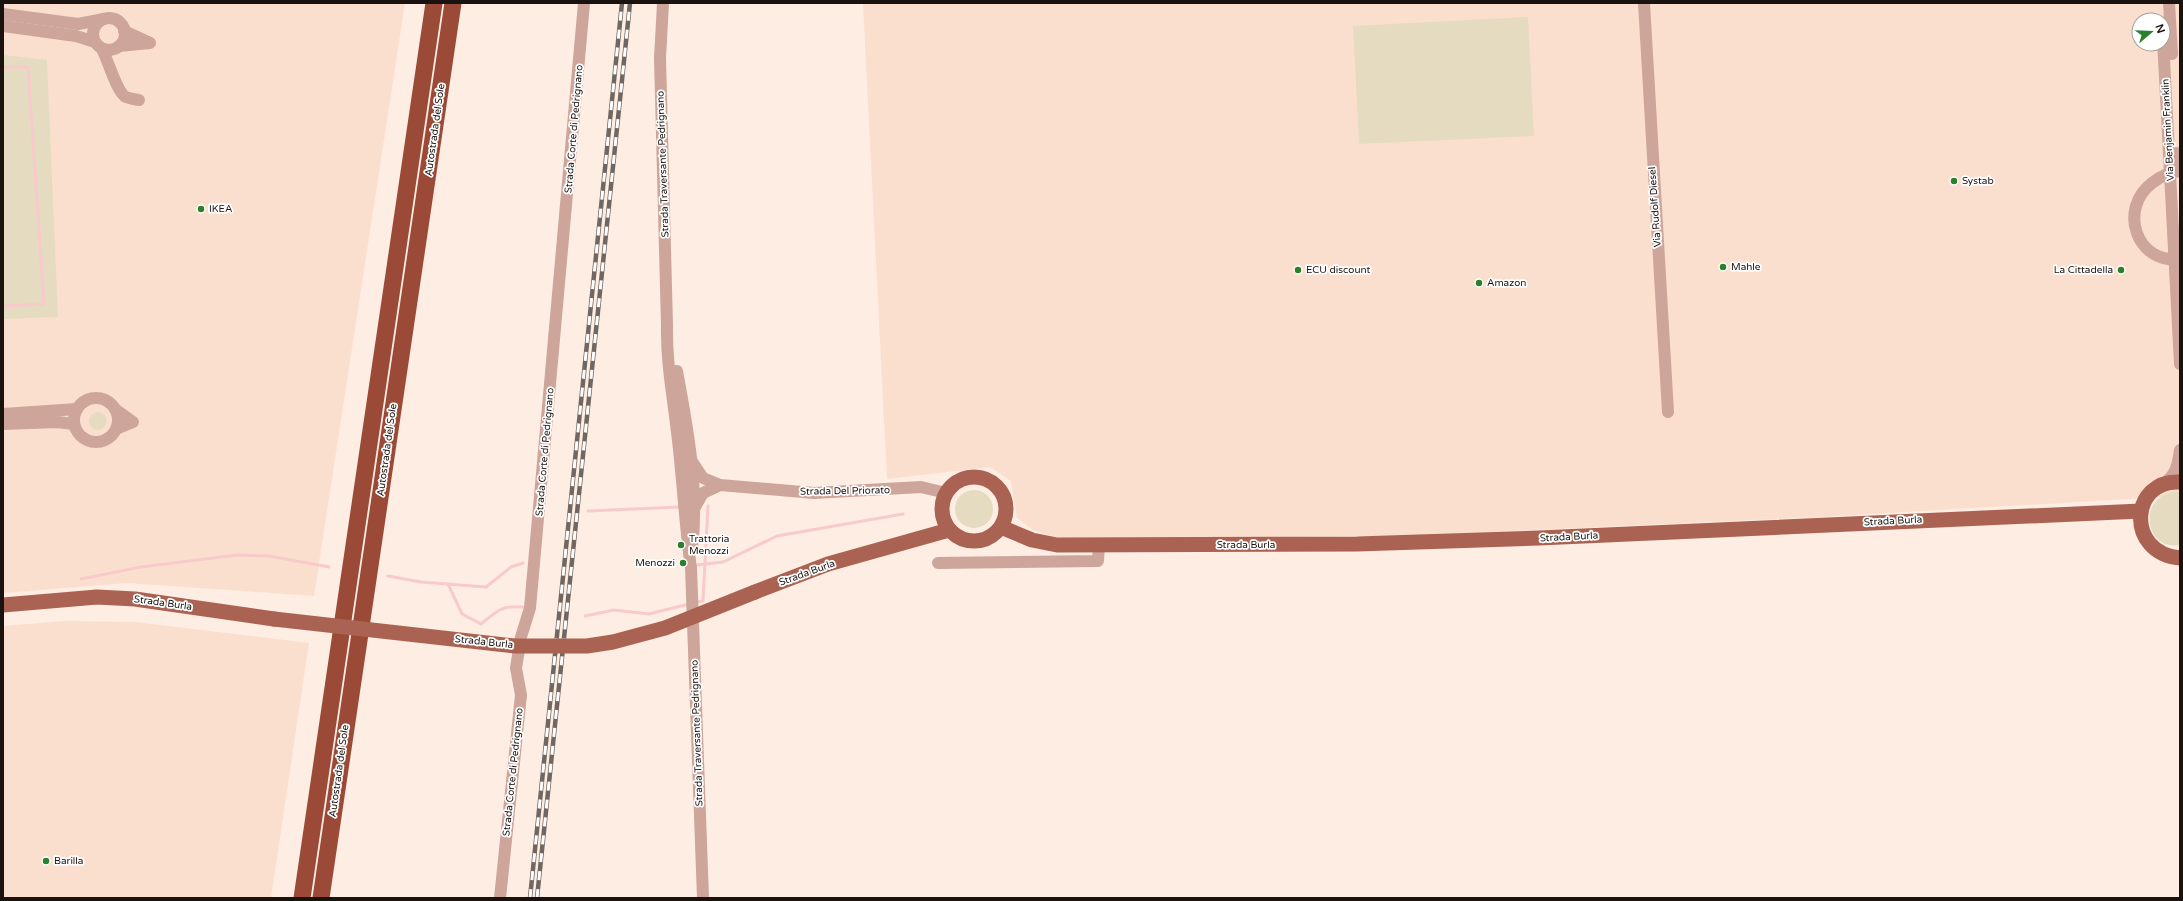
<svg xmlns="http://www.w3.org/2000/svg" width="2183" height="901" font-family="'Varela Round',sans-serif">
	<rect width="100%" height="100%" fill="#feede3"/>
	<!-- built -->
	<g fill="#fbdfce" fill-rule="evenodd">
		<polygon points="3,3 405,3 314,596 127,583 3,593"/>
		<path d="M863,3H2180V496L1820,517L1407,536L1058,538L1033,530L1017,518L1011,481L990,467L887,479ZM2139,20H2163V44H2139Z"/>
		<polygon points="65,621 135,622 309,643 271,898 3,898 3,626"/>
	</g>
	<!-- green -->
	<g fill="#e5dbc1">
		<polygon points="1528,17 1534,136 1359,144 1353,26"/>
		<polygon points="3,55 47,60 58,317 3,319"/>
		<circle cx="98" cy="421" r="9"/>
		<circle cx="974" cy="509" r="19"/>
		<path d="M2180,491V545C2144,552 2135,493 2180,491Z"/>
	</g>
	<g fill="none" stroke-linecap="round" stroke-linejoin="round">
		<!-- stream -->
		<g stroke="#f9cacb" stroke-width="3">
			<polyline points="3,67 28,67 44,304 3,306"/>
			<polyline points="588,511 679,507"/>
			<polyline points="697,565 723,562 777,536 903,514"/>
			<polyline points="388,576 421,582 486,587 511,567 523,563"/>
			<polyline points="81,579 141,567 237,555 269,556 329,567"/>
			<path d="M448,584L462,614L481,624C497,611 502,605 523,607"/>
			<polyline points="696,602 703,601 708,506"/>
			<polyline points="585,616 614,610 649,614 689,604"/>
		</g>
		<!-- minor -->
		<g stroke="#cda59a" stroke-width="12">
			<path d="M663,3L660,58L667,325C666,364 674,402 678,441C683,483 685,526 691,568L703,898"/>
			<polyline points="1644,3 1668,412"/>
			<polyline points="2169,3 2172,54"/>
			<polyline points="3,14 78,24 104,19"/>
			<circle cx="109" cy="34" r="16"/>
			<polyline points="3,26 76,36 95,42"/>
			<polyline points="2163,40 2180,364"/>
			<polyline points="119,46 150,43 124,31"/>
			<path d="M102,49C108,60 117,93 126,97C130,99 135,99 139,100"/>
			<polyline points="2177,153 2180,165"/>
			<path d="M2180,171C2169,172 2161,176 2152,183C2118,209 2136,264 2180,259"/>
			<path d="M677,371C688,430 699,490 692,549"/>
			<circle cx="96" cy="420" r="22"/>
			<polyline points="115,409 133,422 116,429"/>
			<polyline points="3,414 77,409"/>
			<polyline points="3,424 57,422 74,424"/>
			<polyline points="691,460 703,478 720,485 814,493 921,487 946,493"/>
			<path d="M2162,484C2176,477 2178,464 2180,450"/>
			<polyline points="695,507 703,493 720,485"/>
			<polyline points="938,563 1098,561 1099,545"/>
			<polyline points="500,898 521,695 516,668 521,637 530,608 584,3"/>
		</g>
		<!-- major -->
		<g stroke="#aa6352" stroke-width="15">
			<circle cx="974" cy="509" r="32"/>
			<path d="M2180,482C2130,479 2125,553 2180,558"/>
			<polyline points="1001,527 1032,540 1057,545 1357,544 1539,538 2141,511"/>
			<polyline points="755,592 828,564 949,530"/>
			<polyline points="3,605 97,597 135,599 274,619"/>
		</g>
		<!-- highway -->
		<g stroke="#9b4a37" stroke-width="17">
			<polyline points="302,898 434,3"/>
			<polyline points="321,898 453,3"/>
		</g>
		<defs>
			<g id="rail">
				<polyline points="530,898 622,3"/>
				<polyline points="537,898 630,3"/>
			</g>
		</defs>
		<!-- rail casing -->
		<use href="#rail" stroke="#716660" stroke-width="4.5"/>
		<!-- rail -->
		<use href="#rail" stroke="#fff" stroke-width="3" stroke-dasharray="9" stroke-linecap="butt"/>
		<!-- major-bridge -->
		<polyline stroke="#aa6352" stroke-width="15" points="274,619 515,646 587,646 613,642 665,628 755,592"/>
	</g>
	<!-- markers -->
	<g fill="#2b802d" stroke="#fff" stroke-width="1.5">
		<circle cx="1954" cy="181" r="4"/>
		<circle cx="201" cy="209" r="4"/>
		<circle cx="1723" cy="267" r="4"/>
		<circle cx="1298" cy="270" r="4"/>
		<circle cx="2121" cy="270" r="4"/>
		<circle cx="1479" cy="283" r="4"/>
		<circle cx="681" cy="545" r="4"/>
		<circle cx="683" cy="563" r="4"/>
		<circle cx="46" cy="861" r="4"/>
	</g>
	<g text-anchor="middle" dominant-baseline="central" stroke-width="3.5" stroke-linejoin="round" paint-order="stroke">
		<!-- street labels -->
		<g font-size="10" fill="#19120e" stroke="#fff">
			<text transform="translate(574 129) rotate(-85)">Strada Corte di Pedrignano</text>
			<text transform="translate(435 130) rotate(-82)">Autostrada del Sole</text>
			<text transform="translate(2168 130) rotate(-93)">Via Benjamin Franklin</text>
			<text transform="translate(663 164) rotate(-92)">Strada Traversante Pedrignano</text>
			<text transform="translate(1655 207) rotate(-94)">Via Rudolf Diesel</text>
			<text transform="translate(387 450) rotate(-82)">Autostrada del Sole</text>
			<text transform="translate(545 452) rotate(-85)">Strada Corte di Pedrignano</text>
			<text transform="translate(845 491) rotate(-1)">Strada Del Priorato</text>
			<text transform="translate(1893 521) rotate(-3)">Strada Burla</text>
			<text transform="translate(1569 537) rotate(-3)">Strada Burla</text>
			<text x="1246" y="545">Strada Burla</text>
			<text transform="translate(807 573) rotate(-20)">Strada Burla</text>
			<text transform="translate(163 603) rotate(8)">Strada Burla</text>
			<text transform="translate(484 642) rotate(6)">Strada Burla</text>
			<text transform="translate(697 733) rotate(-92)">Strada Traversante Pedrignano</text>
			<text transform="translate(339 771) rotate(-82)">Autostrada del Sole</text>
			<text transform="translate(513 772) rotate(-84)">Strada Corte di Pedrignano</text>
		</g>
		<!-- poi labels -->
		<g font-size="10" fill="#19120e" stroke="#fff" text-anchor="start">
			<text x="1962" y="181">Systab</text>
			<text x="209" y="209">IKEA</text>
			<text x="1731" y="267">Mahle</text>
			<text x="1306" y="270">ECU discount</text>
			<text x="2113" y="270" text-anchor="end">La Cittadella</text>
			<text x="1487" y="283">Amazon</text>
			<text x="689" y="539">Trattoria<tspan x="689" dy="12">Menozzi</tspan></text>
			<text x="675" y="563" text-anchor="end">Menozzi</text>
			<text x="54" y="861">Barilla</text>
		</g>
	</g>
	<!-- border -->
	<rect width="2183" height="901" fill="none" stroke="#19120e" stroke-width="8"/>
	<!-- north arrow -->
	<g transform="translate(2151 32) rotate(71)"><circle r="19" fill="#ffffff" stroke="#a3a09f"/>
	<path d="M0-3L7 15L0 10L-7 15Z" fill="#2b802d"/>
	<text y="-6" font-size="11" font-weight="bold" text-anchor="middle" fill="#19120e">N</text>
	</g>
</svg>
